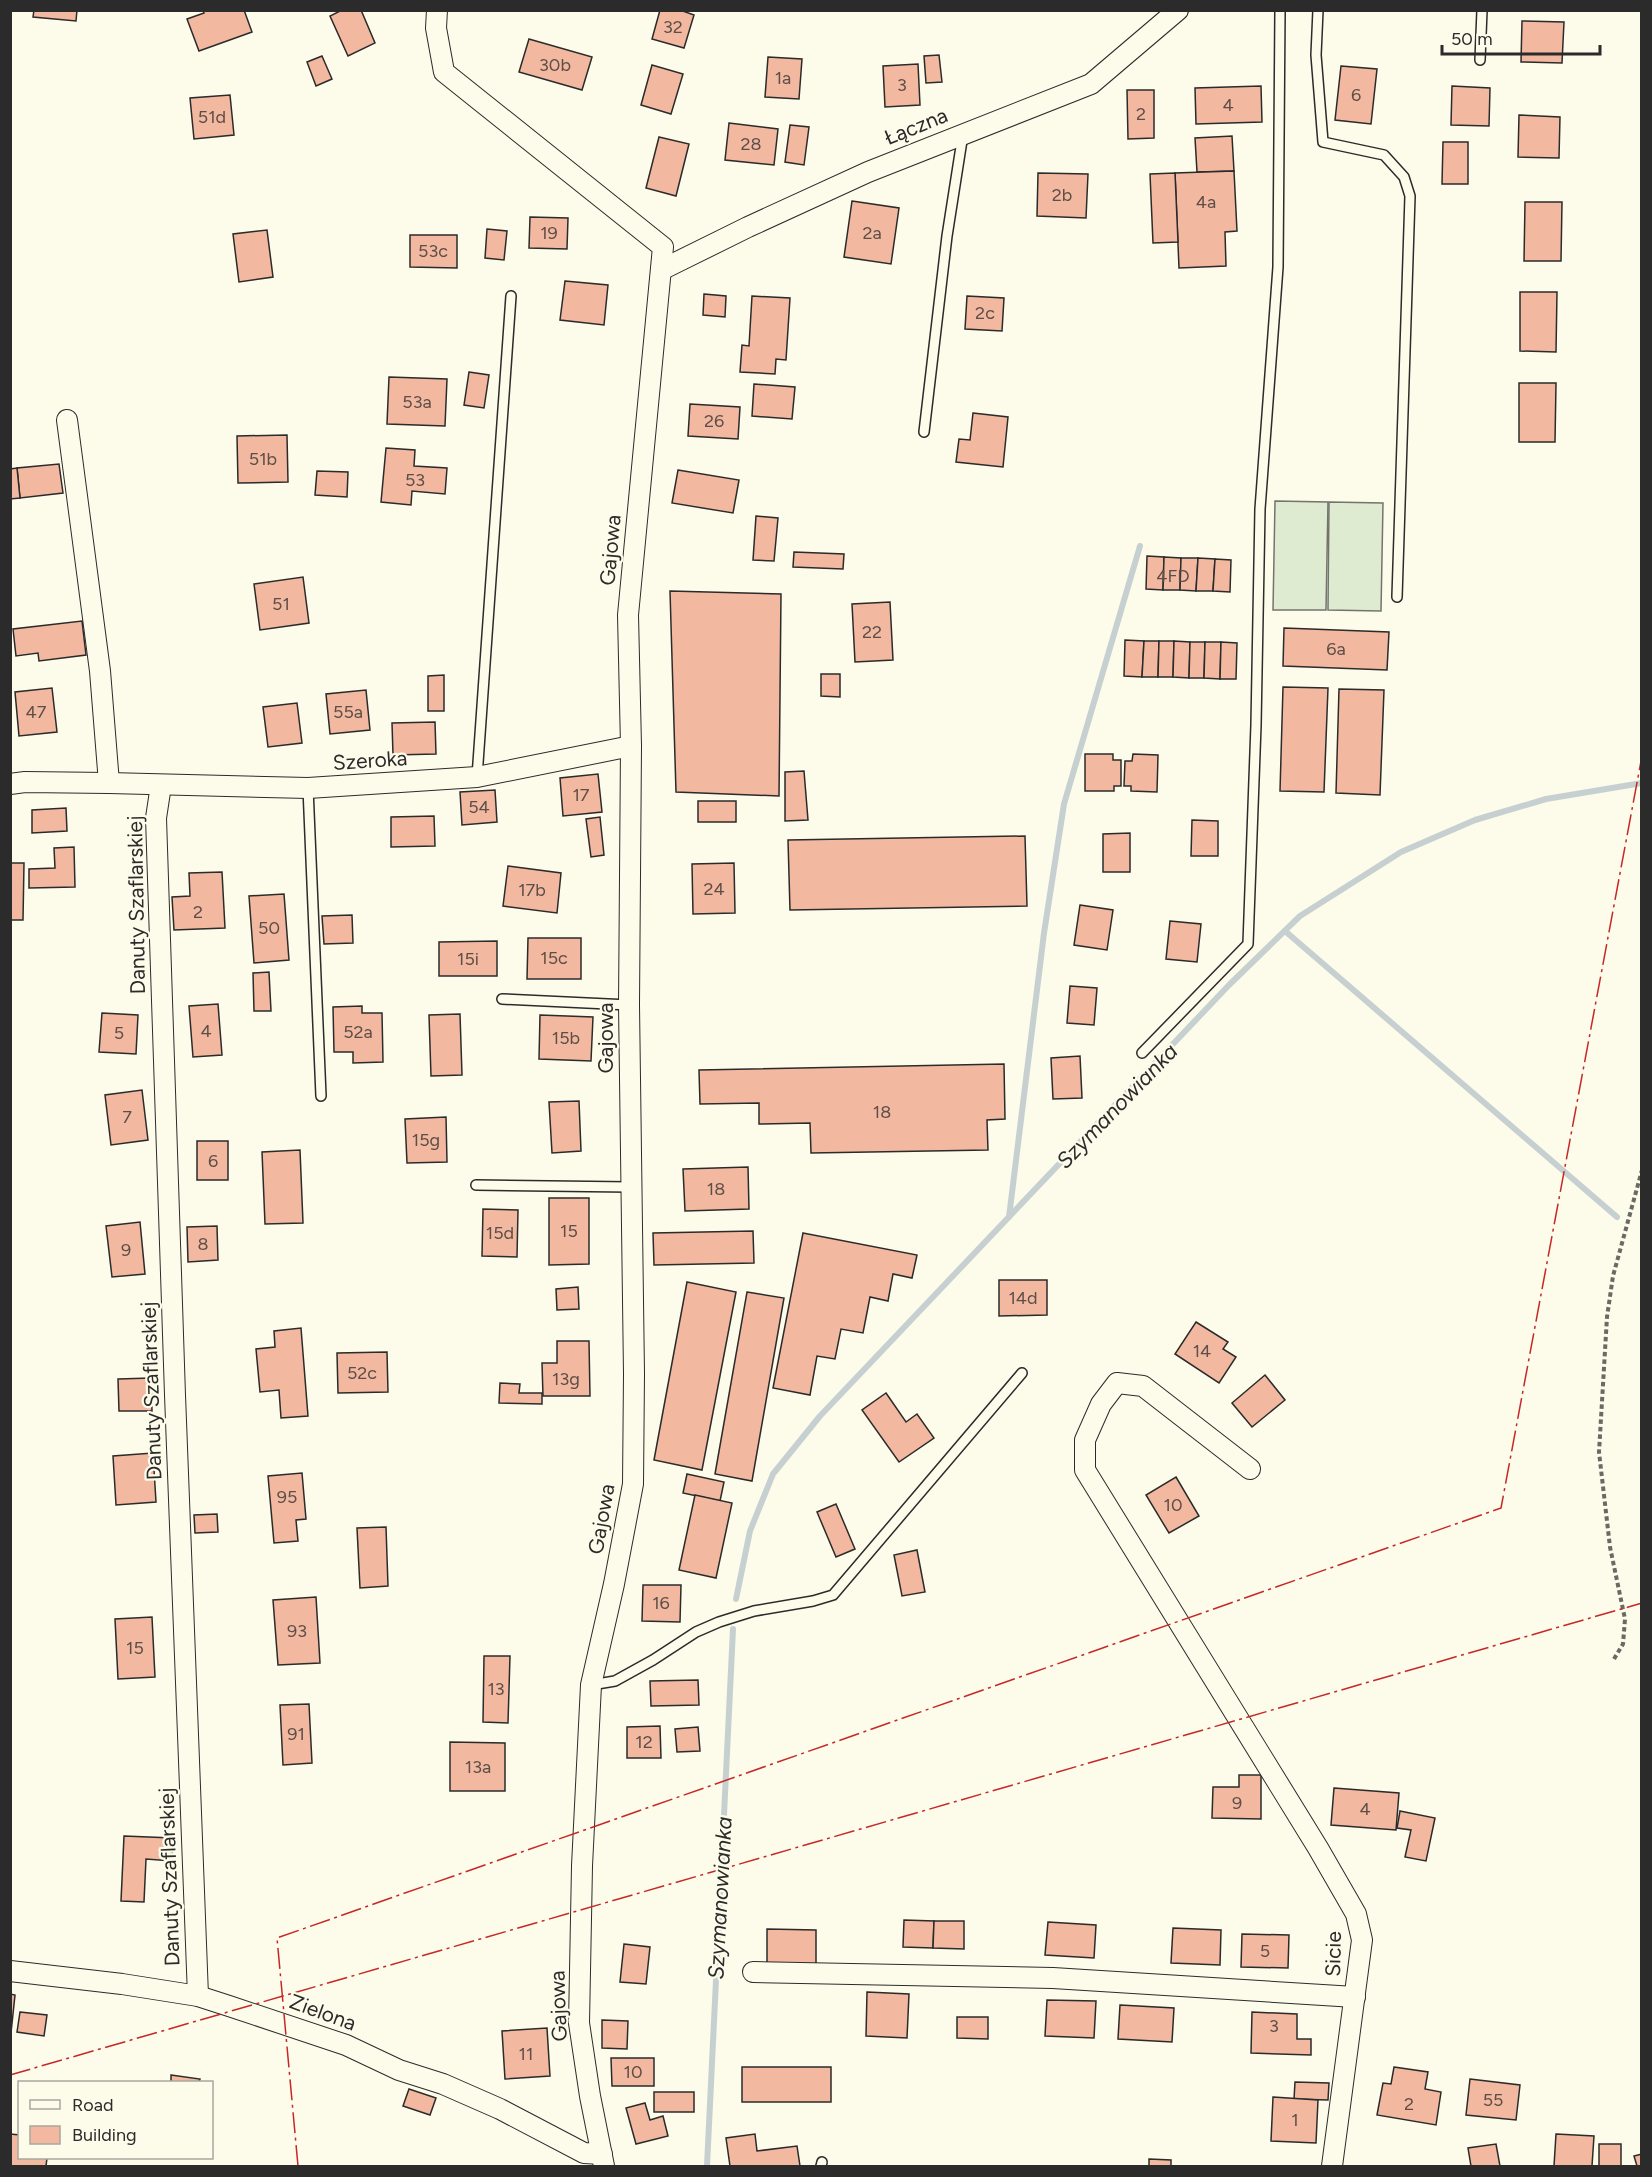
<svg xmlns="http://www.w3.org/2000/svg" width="1652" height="2177" font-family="Figtree,sans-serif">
	<rect width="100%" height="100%" fill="#fdfbea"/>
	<!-- grass -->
	<g fill="#deebd1" stroke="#74746e" stroke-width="1.5">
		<polygon points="1275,501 1328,502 1326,610 1273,610"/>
		<polygon points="1329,502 1383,503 1381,611 1328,610"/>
	</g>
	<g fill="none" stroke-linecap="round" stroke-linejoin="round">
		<!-- stream -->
		<g stroke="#c7d0d0" stroke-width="6">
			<polyline points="1285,931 1617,1217"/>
			<polyline points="1009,1217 1044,933 1064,804 1140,546"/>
			<polyline points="736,1599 750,1531 773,1474 820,1416 1229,985 1300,916 1401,852 1475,820 1546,799 1642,783"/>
			<polyline points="707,2166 733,1629"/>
		</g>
	</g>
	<!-- building -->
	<g fill="#f2b8a0" stroke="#2b2b2b" stroke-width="1.5">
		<polygon points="34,10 77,10 76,21 33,17"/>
		<polygon points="203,10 244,10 252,32 199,51 187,19 204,13"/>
		<polygon points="342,10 361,10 375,43 348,56 330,16"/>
		<polygon points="660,10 680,10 694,15 684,48 652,39"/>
		<polygon points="1522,21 1564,22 1562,63 1521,62"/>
		<polygon points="529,39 592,57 582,90 519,72"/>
		<polygon points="939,55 942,82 926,83 924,56"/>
		<polygon points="322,56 332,79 316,86 307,62"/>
		<polygon points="768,57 802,59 799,99 765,97"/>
		<polygon points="918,64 920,105 885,107 883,66"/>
		<polygon points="652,65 683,74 671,114 641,105"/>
		<polygon points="1341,66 1377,69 1371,124 1335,120"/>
		<polygon points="1261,86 1262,122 1196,124 1195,88"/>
		<polygon points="1452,86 1490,88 1489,126 1451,125"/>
		<polygon points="1127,90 1154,90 1154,138 1128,139"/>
		<polygon points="230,95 234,135 194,139 190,98"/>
		<polygon points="1519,115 1560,117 1559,158 1518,157"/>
		<polygon points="729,123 778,129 774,165 725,160"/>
		<polygon points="790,125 809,127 804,165 785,162"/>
		<polygon points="1232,136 1234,171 1197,172 1195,138"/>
		<polygon points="659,137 689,144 676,196 646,188"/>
		<polygon points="1443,142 1468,142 1468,184 1442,184"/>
		<polygon points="1234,171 1237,231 1225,232 1226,266 1179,268 1175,173"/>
		<polygon points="1038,173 1088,174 1086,218 1037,216"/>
		<polygon points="1175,173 1178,242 1153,243 1150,174"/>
		<polygon points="852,201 899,208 891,264 844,257"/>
		<polygon points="1525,202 1562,202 1561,261 1524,261"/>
		<polygon points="530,217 568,218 567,249 529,248"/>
		<polygon points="487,229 507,231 504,260 485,258"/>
		<polygon points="267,230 273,277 239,282 233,234"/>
		<polygon points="410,235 457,235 457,268 410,267"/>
		<polygon points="565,281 608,285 604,325 560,320"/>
		<polygon points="1520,292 1557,292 1556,352 1520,351"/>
		<polygon points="704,294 726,296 725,317 703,315"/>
		<polygon points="752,296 790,298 786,360 776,359 775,374 740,372 742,345 749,346"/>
		<polygon points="967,296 1004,298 1002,331 965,329"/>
		<polygon points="469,372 489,375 484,408 464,405"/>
		<polygon points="389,377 447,379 445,426 387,424"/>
		<polygon points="1519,383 1556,383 1555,442 1519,442"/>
		<polygon points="754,384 795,387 792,419 752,416"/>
		<polygon points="690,404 740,407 738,439 688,436"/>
		<polygon points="973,413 1008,417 1003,467 956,462 959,439 970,440"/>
		<polygon points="287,435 288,482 238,483 237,436"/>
		<polygon points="386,448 415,450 414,466 447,468 445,494 412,491 411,505 381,502"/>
		<polygon points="59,464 63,493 20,498 17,468"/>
		<polygon points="17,468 20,498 10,499 10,469"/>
		<polygon points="678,470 739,480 733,513 672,503"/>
		<polygon points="317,471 348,472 347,497 315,495"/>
		<polygon points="756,516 778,518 774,561 753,560"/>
		<polygon points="794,552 844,554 843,569 793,567"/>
		<polygon points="1147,556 1164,557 1163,590 1146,589"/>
		<polygon points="1164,557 1181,558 1180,590 1163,590"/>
		<polygon points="1181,558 1198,558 1196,591 1180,590"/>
		<polygon points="1198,558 1215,559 1213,591 1196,591"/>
		<polygon points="1215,559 1231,560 1230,592 1213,591"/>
		<polygon points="303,577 309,623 260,630 254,584"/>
		<polygon points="670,591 781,594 779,796 676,792"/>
		<polygon points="890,602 893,660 855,662 852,604"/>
		<polygon points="82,621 86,655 39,661 38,653 16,656 13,629"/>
		<polygon points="1284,628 1389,632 1387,670 1283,666"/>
		<polygon points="1125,640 1144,641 1142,677 1124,676"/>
		<polygon points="1144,641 1159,641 1158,677 1142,677"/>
		<polygon points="1159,641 1174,641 1173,677 1158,677"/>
		<polygon points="1174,641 1190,642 1189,678 1173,677"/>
		<polygon points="1190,642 1205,642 1204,678 1189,678"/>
		<polygon points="1205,642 1221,642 1220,679 1204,678"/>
		<polygon points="1221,642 1237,643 1236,679 1220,679"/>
		<polygon points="821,674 840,674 840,697 821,696"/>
		<polygon points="444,675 444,711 428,711 428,676"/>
		<polygon points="1283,687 1328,688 1324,792 1280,791"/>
		<polygon points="52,688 57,732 19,736 15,692"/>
		<polygon points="1339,689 1384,690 1380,795 1336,793"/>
		<polygon points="366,690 370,730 330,734 326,694"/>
		<polygon points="297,703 302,743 268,747 263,707"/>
		<polygon points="435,722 436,754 393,755 392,723"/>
		<polygon points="1085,754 1113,754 1113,760 1121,760 1121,786 1114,786 1114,791 1085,791"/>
		<polygon points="1133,754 1158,755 1157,792 1131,791 1131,786 1124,786 1125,761 1132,761"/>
		<polygon points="804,771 808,820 785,821 785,772"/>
		<polygon points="598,774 602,812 563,816 560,778"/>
		<polygon points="495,790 497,822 462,825 460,792"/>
		<rect x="698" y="801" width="38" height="21"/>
		<polygon points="66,808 67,831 32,833 32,810"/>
		<polygon points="434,816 435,846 391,847 391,817"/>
		<polygon points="600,817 604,855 591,857 586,819"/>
		<polygon points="1192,820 1218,821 1218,856 1191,856"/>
		<polygon points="1130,833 1130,872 1103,872 1103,834"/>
		<polygon points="1025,836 1027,906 790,910 788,840"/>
		<polygon points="74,847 75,887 29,888 29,869 55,868 54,848"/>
		<polygon points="10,863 24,863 23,920 10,920"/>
		<polygon points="734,863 735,913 693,914 692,864"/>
		<polygon points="508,866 561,873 557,913 503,906"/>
		<polygon points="222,872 225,928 174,930 172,897 190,896 189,873"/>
		<polygon points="284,894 289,960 254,963 249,896"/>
		<polygon points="1080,905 1113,910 1107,950 1074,945"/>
		<polygon points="352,915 353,943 324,944 322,916"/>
		<polygon points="1170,921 1201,924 1197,962 1166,959"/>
		<polygon points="528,938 581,938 581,979 527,979"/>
		<polygon points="497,941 497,976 439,976 439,942"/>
		<polygon points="269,972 271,1011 254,1011 253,973"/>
		<polygon points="1070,986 1097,988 1094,1025 1067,1023"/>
		<polygon points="218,1004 222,1055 193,1057 189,1006"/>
		<polygon points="362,1006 362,1013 382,1013 383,1062 353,1063 353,1052 334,1052 333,1007"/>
		<polygon points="102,1013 138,1015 136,1054 99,1052"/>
		<polygon points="460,1014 462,1075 431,1076 429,1015"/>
		<polygon points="540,1015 593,1017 591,1061 539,1059"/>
		<polygon points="1080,1056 1082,1098 1053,1099 1051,1058"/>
		<polygon points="1004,1064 1005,1119 987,1120 988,1150 811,1153 810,1123 759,1124 759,1103 700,1104 699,1070"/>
		<polygon points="142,1090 148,1140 111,1145 105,1095"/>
		<polygon points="579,1101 581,1151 552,1153 549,1102"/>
		<polygon points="446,1117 447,1162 407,1163 405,1119"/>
		<rect x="197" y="1141" width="31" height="39"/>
		<polygon points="300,1150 303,1223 265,1224 262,1152"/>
		<polygon points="748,1167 749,1209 685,1211 683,1169"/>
		<polygon points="549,1198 589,1198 589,1264 549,1265"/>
		<polygon points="483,1209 518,1210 517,1257 482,1256"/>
		<polygon points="140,1222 145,1274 112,1277 106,1226"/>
		<polygon points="217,1226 218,1260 188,1262 187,1227"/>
		<polygon points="753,1231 754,1263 654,1265 653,1233"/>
		<polygon points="803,1233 917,1255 912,1278 893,1274 888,1301 870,1297 863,1333 841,1329 835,1359 817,1356 810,1395 773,1388"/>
		<polygon points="999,1280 1047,1280 1047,1315 999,1316"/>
		<polygon points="687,1282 736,1292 702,1470 654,1460"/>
		<polygon points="578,1287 579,1309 557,1310 556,1289"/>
		<polygon points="747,1292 784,1298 752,1481 715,1474"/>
		<polygon points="1196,1322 1228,1342 1223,1349 1236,1357 1219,1383 1175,1354"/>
		<polygon points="301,1328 308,1416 281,1418 279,1390 260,1392 256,1349 275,1347 274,1331"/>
		<polygon points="557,1341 589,1341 590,1396 543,1396 542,1363 557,1363"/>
		<polygon points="387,1352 388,1392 338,1393 337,1353"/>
		<polygon points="1265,1375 1285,1400 1252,1427 1232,1403"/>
		<polygon points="151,1378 152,1411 119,1411 118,1379"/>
		<polygon points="500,1383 520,1384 519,1393 542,1393 542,1404 499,1403"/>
		<polygon points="886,1393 906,1422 917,1414 934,1438 899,1462 862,1410"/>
		<polygon points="153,1453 156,1502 116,1505 113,1456"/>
		<polygon points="302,1473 306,1519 296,1520 298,1541 274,1543 268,1476"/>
		<polygon points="687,1474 724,1482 720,1501 683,1493"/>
		<polygon points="1176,1477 1199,1516 1169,1533 1146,1495"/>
		<polygon points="695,1495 732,1503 716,1578 679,1570"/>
		<polygon points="836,1504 855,1549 836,1557 817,1512"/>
		<polygon points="217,1514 218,1532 195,1533 194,1515"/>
		<polygon points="386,1527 388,1586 360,1588 357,1528"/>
		<polygon points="917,1550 925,1592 902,1596 894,1555"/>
		<polygon points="643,1585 681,1585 680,1622 642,1621"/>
		<polygon points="316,1597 320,1663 278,1665 273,1600"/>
		<polygon points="152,1617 155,1677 118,1679 115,1619"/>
		<polygon points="484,1656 510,1656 508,1723 483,1722"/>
		<polygon points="698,1680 699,1705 651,1706 650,1681"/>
		<polygon points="309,1704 312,1763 283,1765 280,1705"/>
		<polygon points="660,1726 661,1758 627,1758 627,1727"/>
		<polygon points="698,1727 700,1751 677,1752 675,1729"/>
		<polygon points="450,1742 505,1743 505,1791 450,1791"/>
		<polygon points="1239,1775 1261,1775 1261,1819 1212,1818 1213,1787 1239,1787"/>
		<polygon points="1334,1788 1399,1793 1396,1830 1331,1825"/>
		<polygon points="1400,1811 1435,1818 1426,1861 1405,1857 1411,1830 1397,1828"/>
		<polygon points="124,1836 173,1838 172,1861 146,1859 144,1902 121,1901"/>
		<polygon points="904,1920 934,1921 933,1948 903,1947"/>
		<polygon points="934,1921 964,1921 964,1949 933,1948"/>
		<polygon points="1048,1922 1096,1925 1094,1958 1045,1955"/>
		<polygon points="1173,1928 1221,1930 1220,1965 1171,1963"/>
		<polygon points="767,1929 816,1930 816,1964 767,1963"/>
		<polygon points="1242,1934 1289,1935 1288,1968 1241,1967"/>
		<polygon points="624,1944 650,1947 646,1984 620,1982"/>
		<polygon points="867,1992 909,1994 907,2038 866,2036"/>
		<polygon points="10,1994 15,1995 11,2033 10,2033"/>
		<polygon points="1047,2000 1096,2001 1094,2038 1045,2036"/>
		<polygon points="1120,2005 1174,2008 1172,2042 1118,2039"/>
		<polygon points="20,2012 47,2015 44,2036 17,2032"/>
		<polygon points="1252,2012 1297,2014 1297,2039 1311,2039 1311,2055 1251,2053"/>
		<polygon points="957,2017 988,2017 988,2039 957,2038"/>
		<polygon points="602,2020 628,2021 627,2049 602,2048"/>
		<polygon points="547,2028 550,2076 505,2079 502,2031"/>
		<polygon points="611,2058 654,2058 654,2086 612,2086"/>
		<rect x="742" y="2067" width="89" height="35"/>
		<polygon points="1394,2067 1428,2072 1425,2089 1441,2092 1436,2125 1377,2115 1383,2083 1391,2084"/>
		<polygon points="171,2075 200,2079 199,2082 171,2082"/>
		<polygon points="1470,2079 1520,2085 1516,2120 1466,2115"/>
		<polygon points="1295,2082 1329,2083 1328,2100 1294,2099"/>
		<polygon points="409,2089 436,2098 430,2115 403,2106"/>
		<rect x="654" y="2092" width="40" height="20"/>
		<polygon points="1273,2097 1318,2100 1316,2143 1271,2141"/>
		<polygon points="645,2103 650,2120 663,2116 668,2136 636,2144 626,2108"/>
		<polygon points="10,2134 20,2135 20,2158 47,2158 46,2166 10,2166"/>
		<polygon points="755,2134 757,2151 797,2146 800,2166 730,2166 726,2138"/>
		<polygon points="1556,2134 1594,2136 1592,2166 1554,2166"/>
		<polygon points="1496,2144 1500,2166 1471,2166 1468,2148"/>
		<rect x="1599" y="2144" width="22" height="22"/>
		<polygon points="1642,2154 1642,2166 1637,2166 1634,2156"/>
		<polygon points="1149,2159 1171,2160 1171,2166 1149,2166"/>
	</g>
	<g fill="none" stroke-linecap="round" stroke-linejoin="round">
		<defs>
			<g id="service">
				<polyline points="1318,10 1316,55 1323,142 1384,155 1404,177 1410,196 1397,597"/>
				<polyline points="1480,60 1482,10"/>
				<polyline points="924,432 947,236 963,134"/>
				<polyline points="477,777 511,296"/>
				<polyline points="308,788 321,1096"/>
				<polyline points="502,999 629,1005"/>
				<polyline points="1142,1053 1248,944 1256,725 1260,509 1278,267 1280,10"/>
				<polyline points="476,1185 630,1187"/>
				<polyline points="591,1685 615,1681 653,1660 696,1632 719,1622 754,1611 813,1601 833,1595 1022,1373"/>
				<polyline points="821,2166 822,2162"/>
			</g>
			<g id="minor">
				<polyline points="437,10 436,28 444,72 663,247 628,615 631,746 629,1005 634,1374 633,1484 614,1584 591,1685 582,1866 579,2023 590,2096 604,2166"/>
				<polyline points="661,270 748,227 868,172 1091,84 1178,10"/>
				<polyline points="67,420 100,671 109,783"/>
				<polyline points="10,784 25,782 109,783 308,788 477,777 631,746"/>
				<polyline points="161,785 156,818 175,1395 198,1996"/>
				<polyline points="1250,1469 1143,1386 1117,1383 1101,1404 1085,1440 1085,1470 1318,1848 1356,1914 1362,1940 1332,2166"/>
				<polyline points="10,1971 122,1984 198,1996 229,2006 346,2045 399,2070 443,2084 500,2109 584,2153 602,2154"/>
				<polyline points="753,1972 1053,1978 1355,1997"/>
			</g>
		</defs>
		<!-- service casing -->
		<use href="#service" stroke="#2b2b2b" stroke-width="12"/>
		<!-- minor casing -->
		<use href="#minor" stroke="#2b2b2b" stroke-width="22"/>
		<!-- path -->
		<polyline stroke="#6a6964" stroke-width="4" stroke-dasharray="4.5 3" stroke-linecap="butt" points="1614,1659 1623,1644 1625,1619 1610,1547 1599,1452 1607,1317 1613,1276 1642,1170"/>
		<!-- service -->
		<use href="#service" stroke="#fdfbea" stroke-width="9"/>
		<!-- minor -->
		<use href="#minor" stroke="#fdfbea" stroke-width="20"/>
		<!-- power -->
		<g stroke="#c62828" stroke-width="1.5" stroke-dasharray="21 4.5 3 4.5" stroke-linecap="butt">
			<polyline points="10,2075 1642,1603"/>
			<polyline points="298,2166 277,1938 1501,1508 1642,756"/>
		</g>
	</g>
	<g text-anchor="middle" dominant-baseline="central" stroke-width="4.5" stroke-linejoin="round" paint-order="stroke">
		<!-- number labels -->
		<g font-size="18" fill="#5d4e48">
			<text x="673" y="27">32</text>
			<text x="555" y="65">30b</text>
			<text x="783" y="78">1a</text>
			<text x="902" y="85">3</text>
			<text x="1356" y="95">6</text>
			<text x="1228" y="105">4</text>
			<text x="1141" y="114">2</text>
			<text x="212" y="117">51d</text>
			<text x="751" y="144">28</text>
			<text x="1062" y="195">2b</text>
			<text x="1206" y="202">4a</text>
			<text x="549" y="233">19</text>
			<text x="872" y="233">2a</text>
			<text x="433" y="251">53c</text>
			<text x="985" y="313">2c</text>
			<text x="417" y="402">53a</text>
			<text x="714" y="421">26</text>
			<text x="263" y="459">51b</text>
			<text x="415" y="480">53</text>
			<text x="1173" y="576">4FD</text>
			<text x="281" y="604">51</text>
			<text x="872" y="632">22</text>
			<text x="1336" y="649">6a</text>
			<text x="36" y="712">47</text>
			<text x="348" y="712">55a</text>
			<text x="581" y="795">17</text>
			<text x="479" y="807">54</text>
			<text x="714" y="889">24</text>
			<text x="532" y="890">17b</text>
			<text x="198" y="912">2</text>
			<text x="269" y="928">50</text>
			<text x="554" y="958">15c</text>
			<text x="468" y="959">15i</text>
			<text x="206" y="1031">4</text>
			<text x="358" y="1032">52a</text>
			<text x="119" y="1033">5</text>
			<text x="566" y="1038">15b</text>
			<text x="882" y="1112">18</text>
			<text x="127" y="1117">7</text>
			<text x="426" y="1140">15g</text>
			<text x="213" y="1161">6</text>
			<text x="716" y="1189">18</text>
			<text x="569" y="1231">15</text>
			<text x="500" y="1233">15d</text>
			<text x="203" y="1244">8</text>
			<text x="126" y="1250">9</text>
			<text x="1023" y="1298">14d</text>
			<text x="1202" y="1351">14</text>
			<text x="362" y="1373">52c</text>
			<text x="566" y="1379">13g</text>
			<text x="287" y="1497">95</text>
			<text x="1173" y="1505">10</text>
			<text x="661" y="1603">16</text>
			<text x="297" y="1631">93</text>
			<text x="135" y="1648">15</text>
			<text x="496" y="1689">13</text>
			<text x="296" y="1734">91</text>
			<text x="644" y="1742">12</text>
			<text x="478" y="1767">13a</text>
			<text x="1237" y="1803">9</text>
			<text x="1365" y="1809">4</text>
			<text x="1265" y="1951">5</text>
			<text x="1274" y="2026">3</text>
			<text x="526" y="2054">11</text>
			<text x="633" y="2072">10</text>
			<text x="1493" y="2100">55</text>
			<text x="1409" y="2104">2</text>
			<text x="1295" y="2120">1</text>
		</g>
		<!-- street labels -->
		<g font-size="21" fill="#2b2b2b" stroke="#fdfbea">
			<text transform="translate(916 126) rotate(-22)">Łączna</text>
			<text transform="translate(610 550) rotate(-85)">Gajowa</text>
			<text transform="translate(370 760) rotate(-4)">Szeroka</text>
			<text transform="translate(136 905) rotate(-91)">Danuty Szaflarskiej</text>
			<text transform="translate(605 1038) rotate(-90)">Gajowa</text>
			<text transform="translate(151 1391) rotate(-92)">Danuty Szaflarskiej</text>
			<text transform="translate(601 1519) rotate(-80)">Gajowa</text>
			<text transform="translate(169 1877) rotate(-92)">Danuty Szaflarskiej</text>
			<text transform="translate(1333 1954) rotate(-89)">Sicie</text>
			<text transform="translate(558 2006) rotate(-92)">Gajowa</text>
			<text transform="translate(323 2012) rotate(20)">Zielona</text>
		</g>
		<!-- water labels -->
		<g font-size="22" font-style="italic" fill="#2b2b2b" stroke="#fdfbea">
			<text transform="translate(1117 1106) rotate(-46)">Szymanowianka</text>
			<text transform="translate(720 1898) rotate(-87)">Szymanowianka</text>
		</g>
	</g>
	<!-- border -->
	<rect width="1652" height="2177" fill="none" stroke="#2b2b2b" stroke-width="24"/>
	<!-- legend -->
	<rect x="18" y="2081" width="195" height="78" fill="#fdfbea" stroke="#a9a89e" stroke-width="1.5"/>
	<rect x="30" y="2100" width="30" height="9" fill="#fdfbea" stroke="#a9a89e" stroke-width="1.5"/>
	<text x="72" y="2111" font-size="18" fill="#2b2b2b">Road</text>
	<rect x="30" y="2126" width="30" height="18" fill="#f2b8a0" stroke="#a9a89e" stroke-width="1.5"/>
	<text x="72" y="2141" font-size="18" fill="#2b2b2b">Building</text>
	<!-- scale -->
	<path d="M1442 45v9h158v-9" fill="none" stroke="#2b2b2b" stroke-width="3"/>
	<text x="1451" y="45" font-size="18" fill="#2b2b2b" stroke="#fdfbea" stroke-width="4.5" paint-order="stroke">50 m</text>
</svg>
